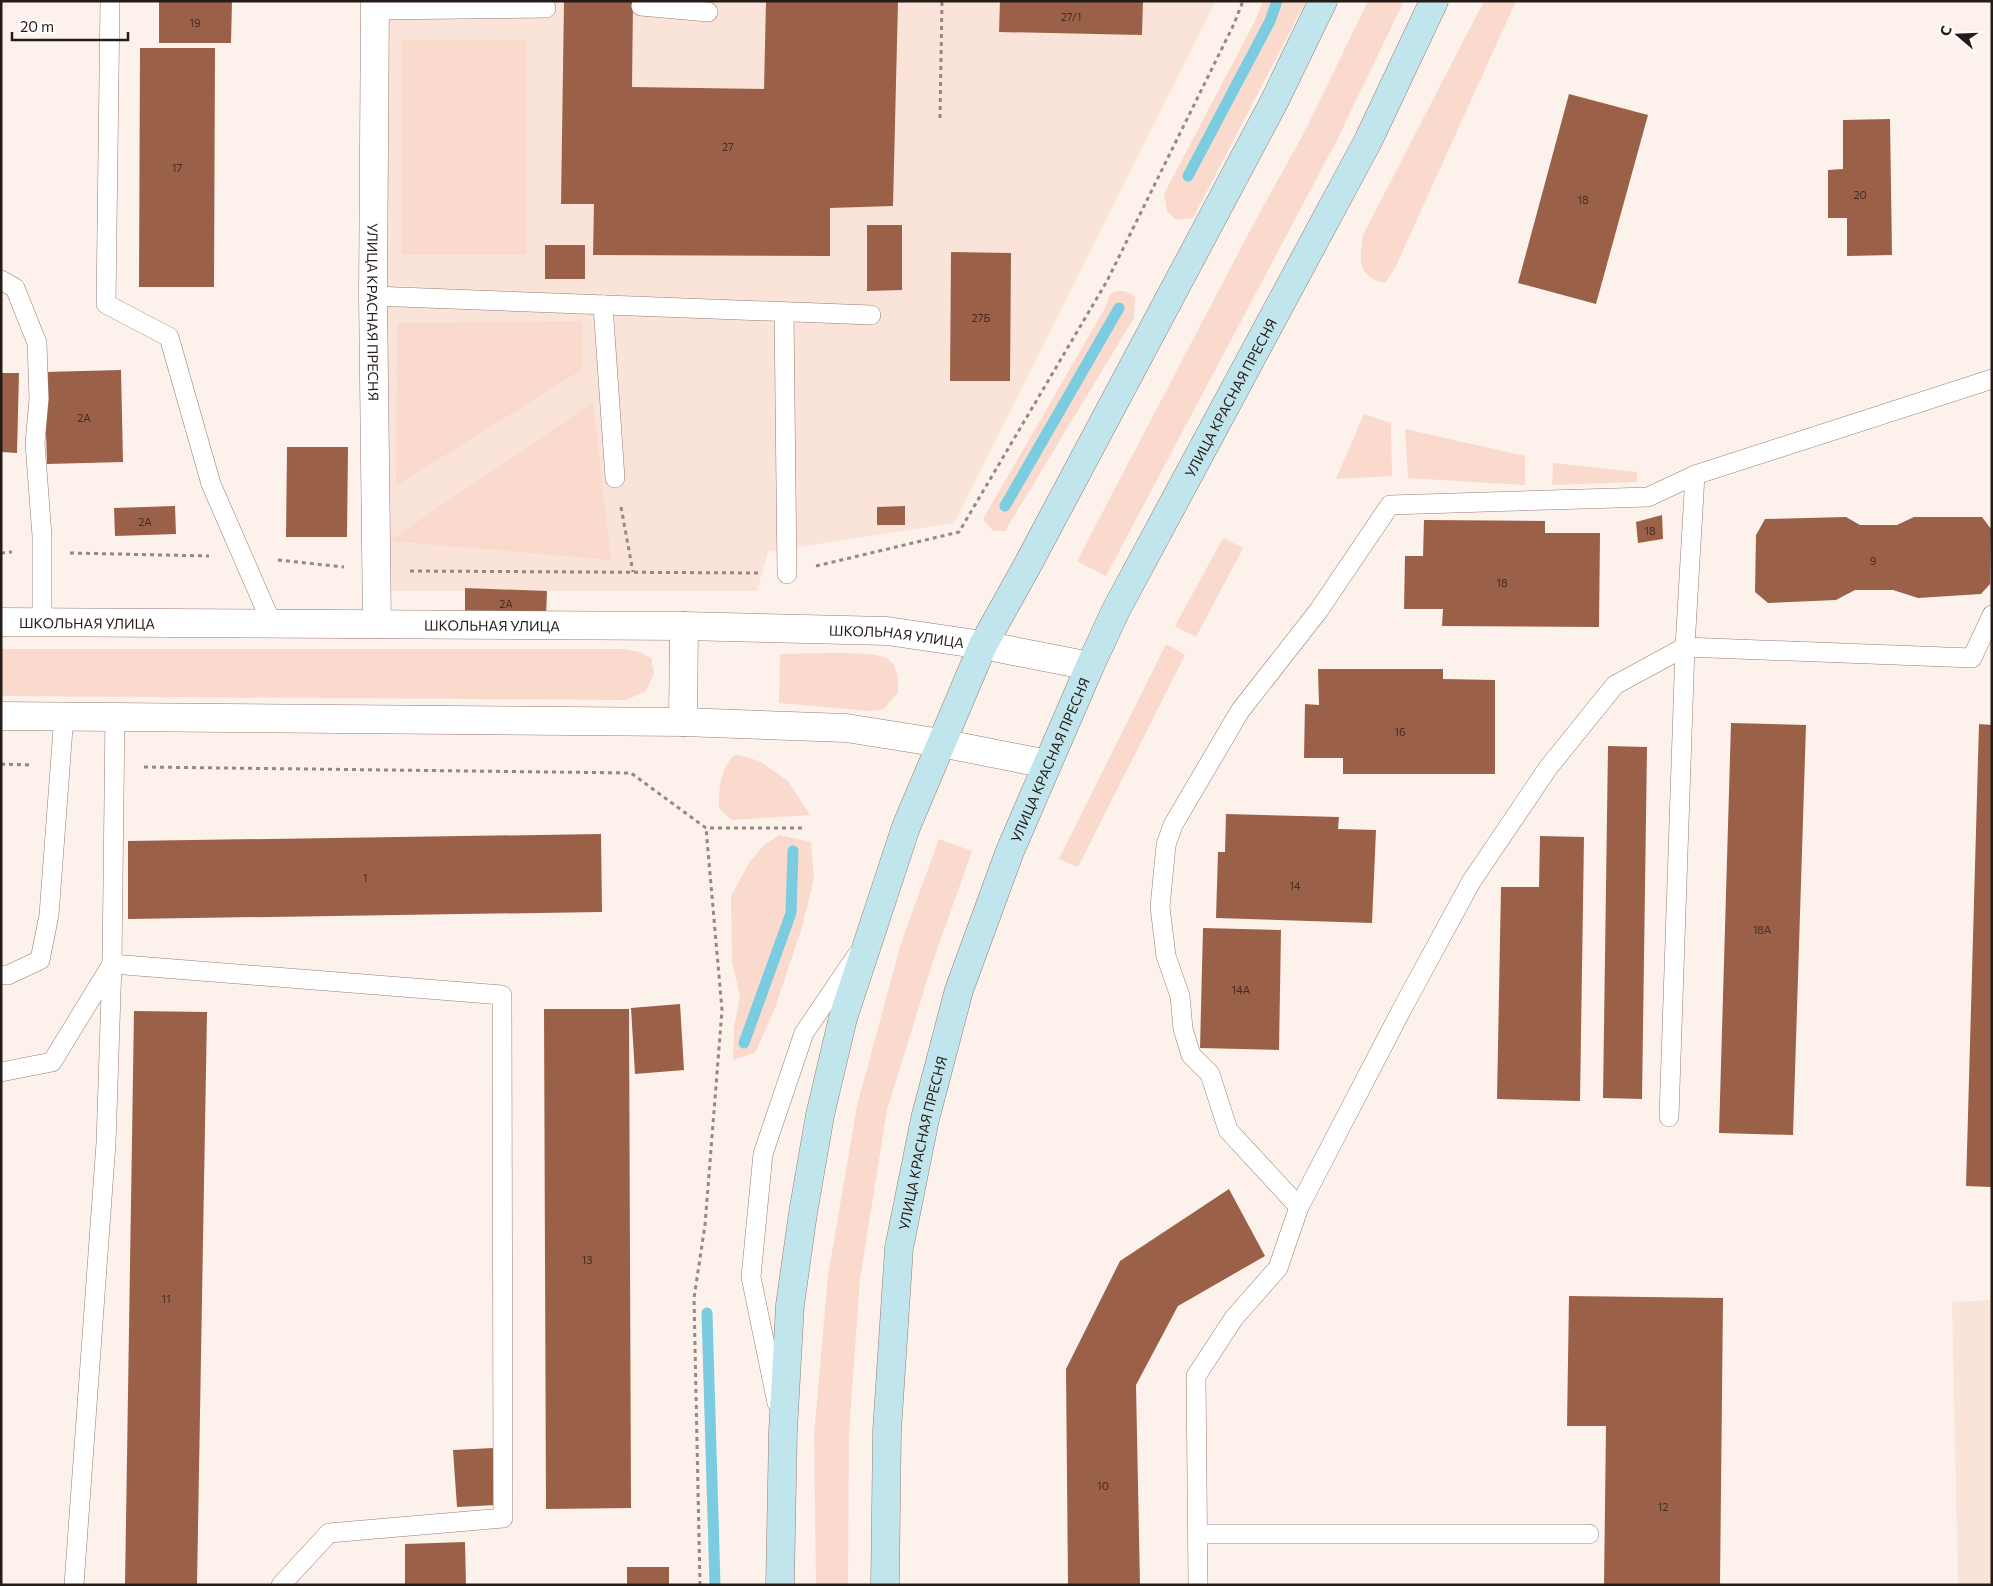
<svg xmlns="http://www.w3.org/2000/svg" width="1993" height="1586" font-family="Commissioner,sans-serif">
	<rect width="100%" height="100%" fill="#fdf1ec"/>
	<!-- built -->
	<g fill="#fae4da">
		<polygon points="384,1 1216,1 954,523 768,552 757,591 386,591"/>
		<polygon points="1992,1300 1992,1585 1958,1585 1952,1302"/>
	</g>
	<!-- green -->
	<g fill="#f9dacd">
		<polygon points="1263,1 1306,1 1193,218 1176,220 1167,211 1164,194 1255,21"/>
		<polygon points="1368,1 1404,1 1336,142 1106,576 1077,561 1253,225 1305,131"/>
		<path d="M1484,1H1516L1395,268L1385,283C1356,277 1360,258 1363,235Z"/>
		<rect x="401" y="40" width="126" height="215"/>
		<polygon points="1116,291 1125,291 1135,297 1134,318 1005,531 993,531 983,519 1105,308 1110,294"/>
		<polygon points="582,321 583,369 396,486 397,323"/>
		<polygon points="593,402 611,560 389,541"/>
		<polygon points="1364,414 1391,423 1392,476 1336,479"/>
		<polygon points="1405,429 1525,456 1525,485 1408,478"/>
		<polygon points="1553,463 1637,472 1637,482 1552,485"/>
		<polygon points="1223,538 1243,548 1196,637 1175,626"/>
		<polygon points="1166,644 1185,655 1078,867 1059,859"/>
		<polygon points="1,649 625,649 640,652 651,658 654,673 646,691 626,700 1,696"/>
		<path d="M780,654C801,654 871,650 886,658C899,665 898,680 898,692L884,709L870,711L779,703Z"/>
		<path d="M739,755L759,761L788,781L810,815L731,820L719,808C718,790 721,769 733,756Z"/>
		<polygon points="779,835 811,842 814,879 802,927 775,1008 755,1053 733,1060 734,1028 740,996 732,962 731,896 749,863 763,846"/>
		<polygon points="939,839 972,851 933,961 887,1110 860,1279 849,1433 848,1585 816,1585 814,1435 828,1276 857,1106 901,943"/>
	</g>
	<g fill="none" stroke-linecap="round" stroke-linejoin="round">
		<!-- stream -->
		<g stroke="#7bcbe1" stroke-width="11">
			<polyline points="1188,176 1270,21 1277,1"/>
			<polyline points="1005,506 1119,308"/>
			<polyline points="744,1043 791,913 793,851"/>
			<polyline points="707,1313 715,1585"/>
		</g>
	</g>
	<!-- building -->
	<g fill="#9b6148">
		<polygon points="159,1 232,1 231,43 159,43"/>
		<polygon points="564,1 633,1 632,87 764,89 766,1 898,1 893,206 830,208 830,256 593,255 594,204 561,204"/>
		<polygon points="1000,1 1143,1 1142,35 999,32"/>
		<polygon points="140,48 215,48 214,287 139,287"/>
		<polygon points="1569,94 1648,115 1596,304 1518,283"/>
		<polygon points="1890,119 1892,255 1847,256 1847,218 1828,218 1828,170 1843,169 1843,120"/>
		<polygon points="867,225 902,225 902,290 867,291"/>
		<rect x="545" y="245" width="40" height="34"/>
		<polygon points="951,252 1011,253 1010,381 950,381"/>
		<polygon points="121,370 123,462 47,464 44,372"/>
		<polygon points="1,373 19,373 17,453 1,452"/>
		<polygon points="287,447 348,447 347,537 286,537"/>
		<polygon points="175,506 176,534 115,536 114,508"/>
		<polygon points="905,506 905,525 877,525 877,507"/>
		<polygon points="1662,515 1663,539 1638,543 1636,522"/>
		<polygon points="1846,517 1860,525 1897,525 1914,517 1982,517 1991,529 1990,584 1981,594 1918,598 1893,590 1855,590 1836,600 1768,603 1755,592 1756,535 1765,519"/>
		<polygon points="1424,520 1545,521 1545,533 1600,533 1599,627 1442,626 1443,609 1404,609 1405,556 1423,556"/>
		<polygon points="465,588 547,591 546,616 465,615"/>
		<polygon points="1318,669 1443,669 1443,679 1495,680 1495,774 1343,774 1343,758 1304,758 1305,704 1319,705"/>
		<polygon points="1731,723 1806,725 1793,1135 1719,1133"/>
		<polygon points="1979,724 1992,725 1992,1187 1966,1186"/>
		<polygon points="1608,746 1647,747 1642,1099 1603,1098"/>
		<polygon points="1226,814 1339,817 1338,829 1376,830 1372,923 1216,918 1218,852 1225,852"/>
		<polygon points="601,834 602,912 128,919 128,841"/>
		<polygon points="1540,836 1584,837 1580,1101 1497,1099 1501,887 1539,887"/>
		<polygon points="1203,928 1281,930 1279,1050 1200,1048"/>
		<polygon points="680,1004 684,1070 635,1074 631,1008"/>
		<polygon points="544,1009 629,1009 631,1508 546,1509"/>
		<polygon points="134,1011 207,1012 197,1585 125,1585"/>
		<polygon points="1229,1189 1265,1256 1178,1306 1136,1385 1140,1585 1068,1585 1066,1369 1120,1261"/>
		<polygon points="1569,1296 1723,1298 1720,1585 1604,1585 1606,1426 1567,1426"/>
		<polygon points="493,1448 496,1505 457,1507 453,1450"/>
		<polygon points="465,1542 466,1585 405,1585 405,1544"/>
		<rect x="627" y="1567" width="42" height="18"/>
	</g>
	<g fill="none" stroke-linecap="round" stroke-linejoin="round">
		<defs>
			<g id="lane">
				<polyline points="110,1 106,304 169,337 211,484 272,624"/>
				<polyline points="641,6 708,12"/>
				<polyline points="374,10 546,8"/>
				<polyline points="1,280 15,288 37,343 39,399 35,443 42,536 42,622"/>
				<polyline points="373,296 871,315"/>
				<polyline points="603,305 615,478"/>
				<polyline points="784,312 787,574"/>
				<polyline points="1,975 8,975 40,960 49,915 64,715"/>
				<polyline points="1,1072 52,1062 112,964 502,995 503,1518 329,1533 281,1585"/>
				<polyline points="1669,1117 1685,647 1972,658 1992,615"/>
				<polyline points="1299,1207 1228,1130 1210,1074 1191,1055 1183,1029 1180,996 1166,956 1160,907 1166,845 1173,825 1240,711 1319,610 1390,505 1648,497 1695,475"/>
				<polyline points="777,1403 751,1277 763,1154 804,1033 857,955"/>
				<polyline points="1198,1534 1589,1534"/>
				<polyline points="74,1585 106,1143 112,964 115,715"/>
				<polyline points="1198,1585 1196,1376 1234,1318 1278,1268 1299,1207 1402,1009 1471,882 1548,768 1615,685 1685,647 1695,475 1992,379"/>
			</g>
			<g id="street">
				<path id="s1" d="M375,1L373,296L377,624"/>
				<path id="s2" d="M1,622L684,626L887,631L983,645L1090,666"/>
				<polyline points="1,716 683,722 846,728 941,743 1047,764"/>
				<polyline points="683,722 684,626"/>
			</g>
			<g id="secondary">
				<polyline points="780,1585 783,1431 790,1305 803,1213 820,1115 843,1018 906,827 983,645 1027,566 1274,102 1323,1"/>
				<path id="s3" d="M885,1585L887,1431L899,1248L925,1119L959,990L1010,851L1090,666L1116,610L1368,141L1434,1"/>
			</g>
		</defs>
		<!-- lane casing -->
		<use href="#lane" stroke="#977c71" stroke-width="20"/>
		<!-- street casing -->
		<use href="#street" stroke="#977c71" stroke-width="29"/>
		<!-- secondary casing -->
		<use href="#secondary" stroke="#977c71" stroke-width="29"/>
		<!-- path -->
		<g stroke="#948984" stroke-width="3" stroke-dasharray="4 4" stroke-linecap="butt">
			<polyline points="940,118 942,1"/>
			<polyline points="621,507 633,572"/>
			<polyline points="1,553 12,552"/>
			<polyline points="70,553 209,556"/>
			<polyline points="278,560 344,567"/>
			<polyline points="816,566 959,532 1107,281 1234,24 1243,1"/>
			<polyline points="410,571 758,573"/>
			<polyline points="1,764 31,765"/>
			<polyline points="144,767 631,773 706,828 806,828"/>
			<polyline points="700,1585 694,1298 705,1225 722,1010 706,828"/>
		</g>
		<!-- lane -->
		<use href="#lane" stroke="#fff" stroke-width="19"/>
		<!-- street -->
		<use href="#street" stroke="#fff" stroke-width="28"/>
		<!-- secondary -->
		<use href="#secondary" stroke="#c0e5ed" stroke-width="28"/>
	</g>
	<g text-anchor="middle" dominant-baseline="central" stroke-width="4" stroke-linejoin="round" paint-order="stroke">
		<!-- number labels -->
		<g font-size="11" fill="#432d23">
			<text x="1071" y="16">27/1</text>
			<text x="195" y="22">19</text>
			<text x="728" y="146">27</text>
			<text x="177" y="167">17</text>
			<text x="1860" y="194">20</text>
			<text x="1583" y="199">18</text>
			<text x="981" y="317">27Б</text>
			<text x="84" y="417">2А</text>
			<text x="145" y="521">2А</text>
			<text x="1650" y="530">18</text>
			<text x="1873" y="560">9</text>
			<text x="1502" y="582">18</text>
			<text x="506" y="603">2А</text>
			<text x="1400" y="731">16</text>
			<text x="365" y="877">1</text>
			<text x="1295" y="885">14</text>
			<text x="1762" y="929">18А</text>
			<text x="1241" y="989">14А</text>
			<text x="587" y="1259">13</text>
			<text x="166" y="1298">11</text>
			<text x="1103" y="1485">10</text>
			<text x="1663" y="1506">12</text>
		</g>
		<!-- street labels -->
		<g font-size="14" fill="#261c17" stroke="#fff">
			<text stroke="none"><textPath href="#s1" startOffset="311">УЛИЦА КРАСНАЯ ПРЕСНЯ</textPath></text>
			<text stroke="none"><textPath href="#s3" startOffset="1255">УЛИЦА КРАСНАЯ ПРЕСНЯ</textPath></text>
			<text stroke="none"><textPath href="#s2" startOffset="86">ШКОЛЬНАЯ УЛИЦА</textPath></text>
			<text stroke="none"><textPath href="#s2" startOffset="491">ШКОЛЬНАЯ УЛИЦА</textPath></text>
			<text stroke="none"><textPath href="#s2" startOffset="896">ШКОЛЬНАЯ УЛИЦА</textPath></text>
			<text stroke="none"><textPath href="#s3" startOffset="850">УЛИЦА КРАСНАЯ ПРЕСНЯ</textPath></text>
			<text stroke="none"><textPath href="#s3" startOffset="445">УЛИЦА КРАСНАЯ ПРЕСНЯ</textPath></text>
		</g>
	</g>
	<!-- border -->
	<rect width="1993" height="1586" fill="none" stroke="#261c17" stroke-width="5"/>
	<!-- north arrow -->
	<g transform="translate(1958 35) rotate(289)" stroke="#ffffff" stroke-width="4" paint-order="stroke">
	<path d="M0-4L9 19L0 12L-9 19Z" fill="#261c17"/>
	<text y="-8" font-size="14" font-weight="bold" text-anchor="middle" fill="#261c17">С</text>
	</g>
	<!-- scale -->
	<path d="M12 32v8h116v-8" fill="none" stroke="#261c17" stroke-width="2.5"/>
	<text x="20" y="32" font-size="15" fill="#261c17" stroke="#ffffff" stroke-width="4" paint-order="stroke">20 m</text>
</svg>
